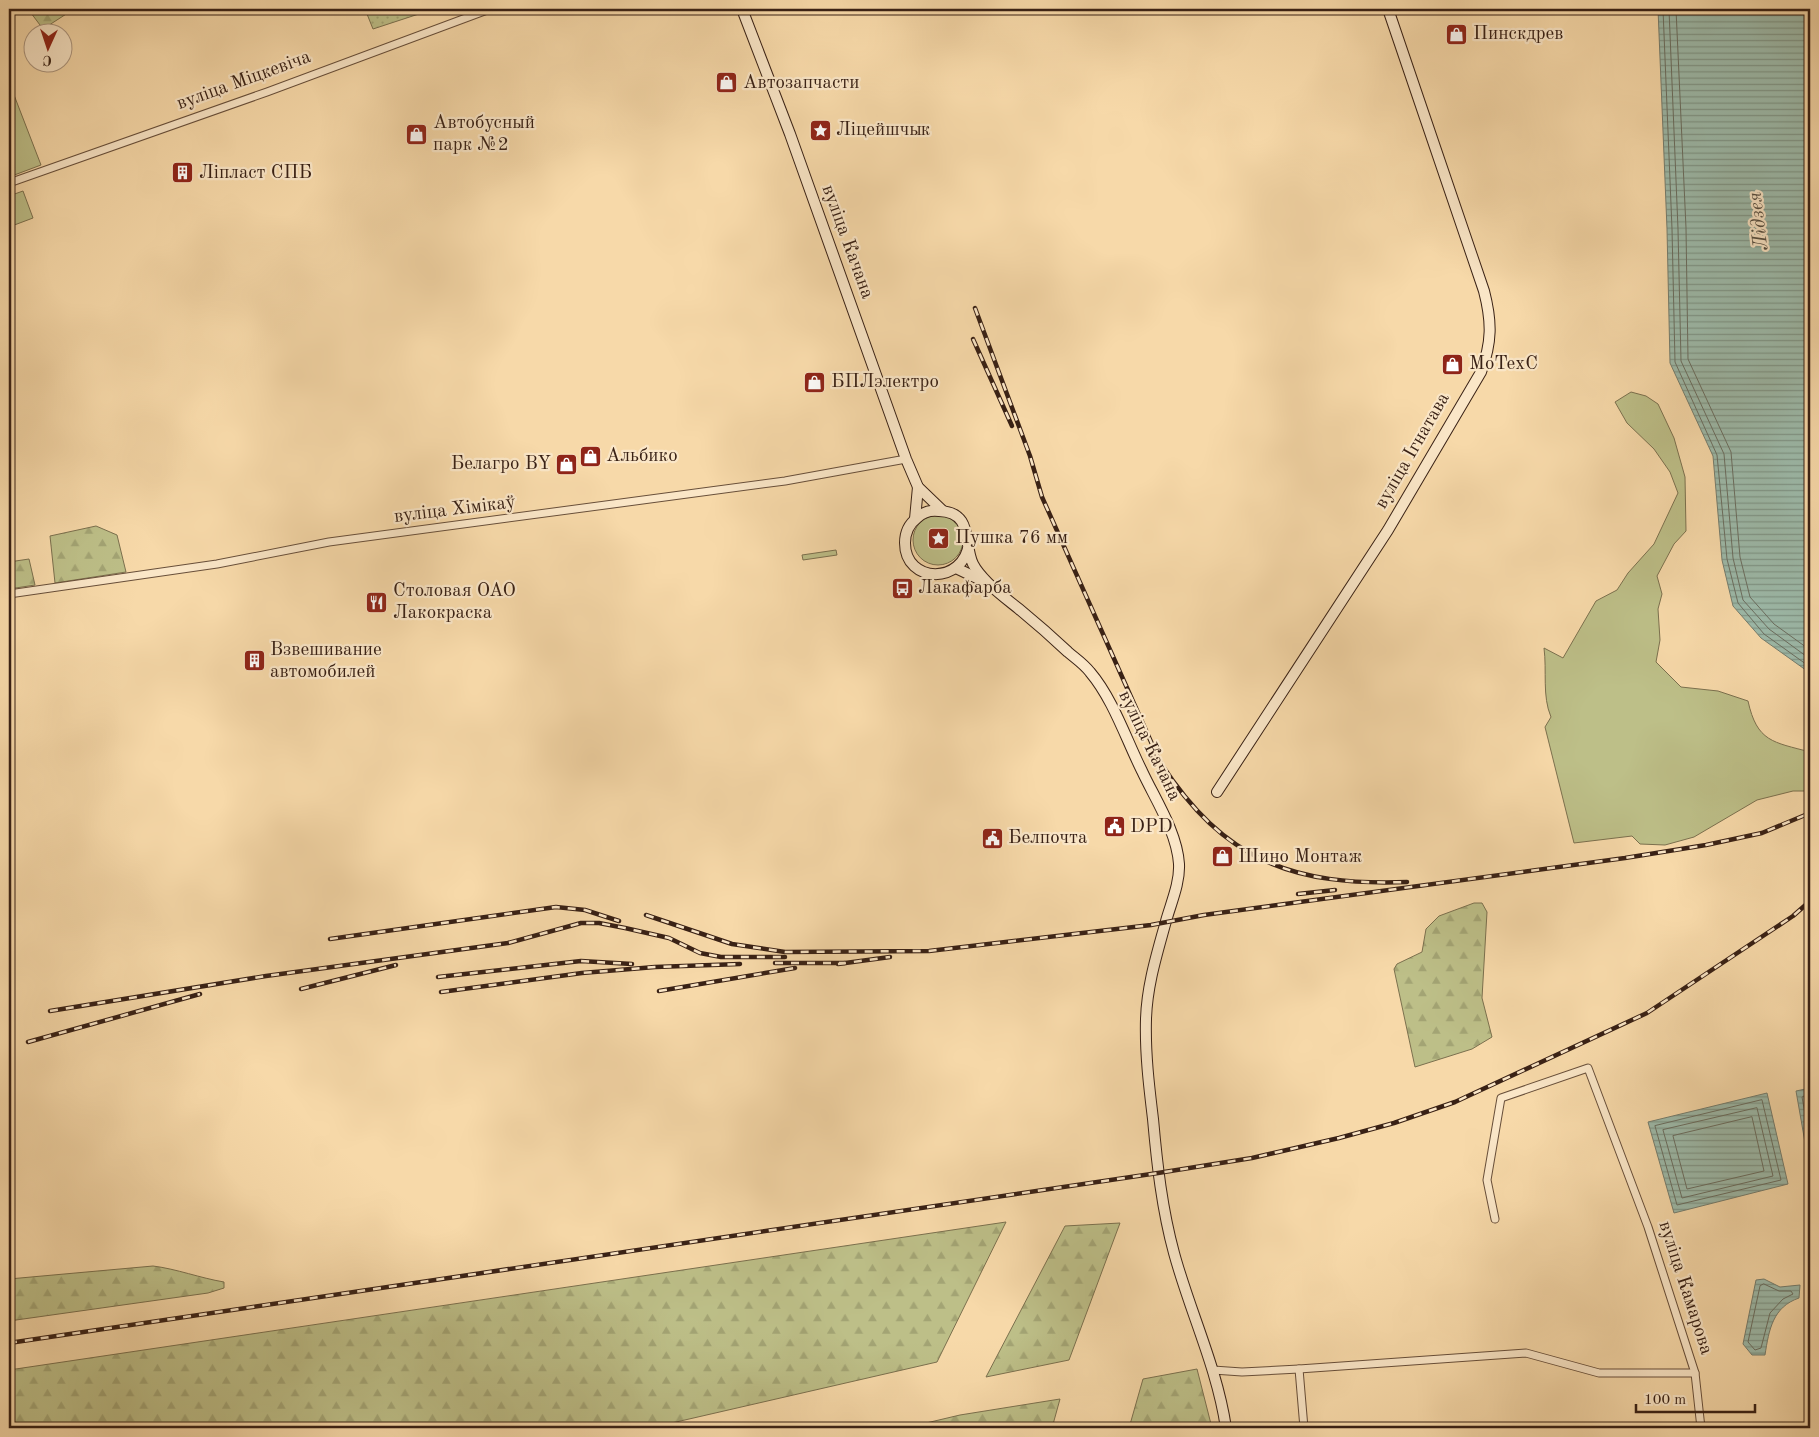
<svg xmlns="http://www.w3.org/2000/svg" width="1819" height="1437" font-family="'Old Standard TT',serif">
	<defs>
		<pattern id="forest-firs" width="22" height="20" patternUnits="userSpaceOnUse" patternTransform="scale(1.25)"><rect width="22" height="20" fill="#bdbf88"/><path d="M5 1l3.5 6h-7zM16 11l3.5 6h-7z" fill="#a3a474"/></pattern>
		<pattern id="park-dots" width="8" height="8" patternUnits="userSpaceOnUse" patternTransform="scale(1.25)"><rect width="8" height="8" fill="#bdbf88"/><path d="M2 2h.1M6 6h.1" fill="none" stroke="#a3a474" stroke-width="1.8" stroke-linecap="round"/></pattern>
		<pattern id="water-rules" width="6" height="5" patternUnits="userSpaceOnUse" patternTransform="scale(1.25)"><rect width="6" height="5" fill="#9dbaaa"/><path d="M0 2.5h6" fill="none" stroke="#819789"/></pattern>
	</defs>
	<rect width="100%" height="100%" fill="#f7d9a9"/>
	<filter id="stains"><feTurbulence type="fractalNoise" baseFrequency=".004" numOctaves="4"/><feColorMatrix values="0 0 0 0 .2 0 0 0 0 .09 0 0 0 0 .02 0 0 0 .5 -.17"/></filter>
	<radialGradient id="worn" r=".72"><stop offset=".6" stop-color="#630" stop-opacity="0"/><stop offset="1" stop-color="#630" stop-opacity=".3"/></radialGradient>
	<!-- green -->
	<g fill="#bdbf88" stroke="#7b704e">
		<polygon points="9,82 41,165 9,177"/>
		<polygon points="23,191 33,218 9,227 9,196"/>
		<path d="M1631,392L1646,396L1658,404L1674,438L1685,477L1686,531L1674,544L1657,576L1662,594L1658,609L1660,640L1656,662L1681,687L1718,691L1748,701C1757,742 1773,742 1810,752V791H1793L1757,800L1694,837L1665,845L1640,844L1632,836L1574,843L1545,727L1551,717C1542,696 1547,671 1544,648L1563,658L1596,601L1617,590L1628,573L1654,544L1678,493L1670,472L1654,449L1627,423L1615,402Z"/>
		<circle cx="938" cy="540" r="25"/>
		<polygon points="836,550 837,555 803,560 802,555"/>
	</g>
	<!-- forest -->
	<g fill="url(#forest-firs)" stroke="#7b704e">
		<polygon points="28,9 74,9 43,29"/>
		<polygon points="96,526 117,535 126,572 55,583 50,536"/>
		<polygon points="29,559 35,585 9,589 9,562"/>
		<polygon points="1474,903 1482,903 1487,912 1482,998 1492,1037 1472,1049 1415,1067 1394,969 1397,964 1422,952 1426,929 1439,916"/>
		<polygon points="1006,1222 937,1362 650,1428 9,1428 9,1370"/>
		<polygon points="1120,1223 1069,1360 986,1377 1065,1226"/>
		<path d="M153,1266C177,1269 200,1278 224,1282V1288L208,1293L9,1321V1279Z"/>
		<polygon points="1197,1369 1212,1428 1129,1428 1143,1379"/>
		<polygon points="1060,1399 1052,1428 905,1428 960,1415"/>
	</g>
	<!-- park -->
	<polygon fill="url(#park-dots)" stroke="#7b704e" points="365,9 434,9 373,29"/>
	<!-- water -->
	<g fill="url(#water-rules)" stroke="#757d6e">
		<polygon points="1658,9 1810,9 1810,673 1761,638 1733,606 1722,560 1713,456 1670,363 1667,229"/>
		<polygon points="1810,1088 1810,1171 1796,1091"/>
		<polygon points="1767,1093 1788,1184 1674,1213 1648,1122"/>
		<path d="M1764,1279L1780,1287L1800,1285L1799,1298C1773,1307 1769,1329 1765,1355H1752L1743,1344L1756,1280Z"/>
	</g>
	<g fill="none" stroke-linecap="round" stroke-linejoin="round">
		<!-- shore -->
		<g stroke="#6b6e60" stroke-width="1">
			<polyline points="1663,9 1672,229 1675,362 1717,455 1727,559 1738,603 1764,634 1810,667"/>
			<polyline points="1669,9 1678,229 1681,361 1724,454 1733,558 1743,600 1769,629 1810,659"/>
			<polyline points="1676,9 1686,228 1688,359 1731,452 1740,557 1750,597 1774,624 1810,650"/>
			<polyline points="1810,1093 1802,1097 1810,1142"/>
			<polygon points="1762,1100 1781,1180 1677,1205 1655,1126"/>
			<polygon points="1757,1108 1773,1176 1682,1198 1663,1130"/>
			<polygon points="1752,1117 1764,1171 1687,1189 1673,1136"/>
			<polygon points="1764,1284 1779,1291 1791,1291 1793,1294 1783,1299 1770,1313 1761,1348 1755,1350 1748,1342 1760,1286"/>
		</g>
		<defs>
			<g id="street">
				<polyline points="9,183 267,92 490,9"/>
				<polyline points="9,594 217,564 329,542 785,481 906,459"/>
				<polyline points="1495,1219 1487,1180 1501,1098 1588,1068 1648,1227 1695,1373 1701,1428"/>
				<polyline points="1299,1369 1304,1428"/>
				<polyline points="1213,1370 1242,1372 1299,1369 1526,1353 1599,1373 1695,1373"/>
			</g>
			<g id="secondary">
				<polyline points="742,9 790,134 906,459 918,487 943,511"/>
				<polyline points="915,519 918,487"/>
				<path d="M969,543C964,585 905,584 905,543C905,533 909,524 917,518C923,512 931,510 939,511C974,512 963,544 973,564C976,570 983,578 988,583C997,592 1009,601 1019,609C1036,623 1052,637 1068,652C1075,658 1084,664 1090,672C1113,699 1126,739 1142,771C1155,799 1177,832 1179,864C1180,883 1171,903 1166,921C1157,954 1147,985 1146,1019C1145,1053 1149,1086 1153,1119C1157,1164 1162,1209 1174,1253C1190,1312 1217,1367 1226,1428"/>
				<polyline points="956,568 985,582"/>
				<path d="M1217,792L1388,530L1481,372C1492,342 1492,322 1484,291L1388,9"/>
			</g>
		</defs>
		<!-- street casing -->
		<use href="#street" stroke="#684f3a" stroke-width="9"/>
		<!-- secondary casing -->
		<use href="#secondary" stroke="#392115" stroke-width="12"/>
		<!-- street -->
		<use href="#street" stroke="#fae6c7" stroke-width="7"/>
		<!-- secondary -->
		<use href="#secondary" stroke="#fae6c7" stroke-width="10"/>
		<defs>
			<g id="rail">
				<path d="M975,308L1030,456L1042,497L1160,762C1224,861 1293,886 1407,882"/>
				<polyline points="973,339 1012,426"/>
				<polyline points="1298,894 1335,890"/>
				<polyline points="646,915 732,944 785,952 929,951 1151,925 1204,915 1625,858 1706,845 1762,833 1810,813"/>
				<polyline points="330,939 556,907 585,910 619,921"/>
				<polyline points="775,963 845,963"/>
				<polyline points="838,964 890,957"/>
				<polyline points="438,977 581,961 632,964"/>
				<polyline points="301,989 396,965"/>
				<polyline points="659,991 795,968"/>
				<polyline points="441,992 582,973 655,967 740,964"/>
				<polyline points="50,1011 266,976 508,943 581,923 599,923 625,928 669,938 700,953 721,957 785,957"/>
				<polyline points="28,1042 200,994"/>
				<polyline points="9,1343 1158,1173 1252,1158 1339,1138 1394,1123 1455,1102 1647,1013 1793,916 1810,901"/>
			</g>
		</defs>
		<!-- rail casing -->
		<use href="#rail" stroke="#392115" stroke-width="4.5"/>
		<!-- rail -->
		<use href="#rail" stroke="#fae6c7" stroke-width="2.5" stroke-dasharray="8" stroke-linecap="butt"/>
	</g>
	<!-- icons -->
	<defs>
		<symbol id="shop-square" viewBox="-11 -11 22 22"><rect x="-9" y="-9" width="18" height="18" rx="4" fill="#8f2418" stroke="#fae6c7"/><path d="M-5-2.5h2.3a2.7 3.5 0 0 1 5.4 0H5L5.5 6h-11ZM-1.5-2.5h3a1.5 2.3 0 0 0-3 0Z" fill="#fff"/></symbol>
		<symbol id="sight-square" viewBox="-11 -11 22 22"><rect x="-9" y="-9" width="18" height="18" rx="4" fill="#8f2418" stroke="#fae6c7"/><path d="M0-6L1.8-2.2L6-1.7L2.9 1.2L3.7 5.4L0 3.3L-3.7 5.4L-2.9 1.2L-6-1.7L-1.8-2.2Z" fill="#fff"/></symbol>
		<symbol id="building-square" viewBox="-11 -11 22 22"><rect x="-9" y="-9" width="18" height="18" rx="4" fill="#8f2418" stroke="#fae6c7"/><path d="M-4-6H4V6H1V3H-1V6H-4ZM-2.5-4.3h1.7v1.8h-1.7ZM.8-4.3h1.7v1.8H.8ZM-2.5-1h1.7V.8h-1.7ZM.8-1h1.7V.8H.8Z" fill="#fff"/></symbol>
		<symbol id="bus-square" viewBox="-11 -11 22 22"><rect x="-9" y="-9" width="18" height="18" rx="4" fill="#8f2418" stroke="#fae6c7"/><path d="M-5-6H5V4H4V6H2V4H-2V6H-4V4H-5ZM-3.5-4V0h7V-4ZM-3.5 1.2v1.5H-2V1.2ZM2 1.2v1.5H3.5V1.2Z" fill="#fff"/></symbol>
		<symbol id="restaurant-square" viewBox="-11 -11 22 22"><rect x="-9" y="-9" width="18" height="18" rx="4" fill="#8f2418" stroke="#fae6c7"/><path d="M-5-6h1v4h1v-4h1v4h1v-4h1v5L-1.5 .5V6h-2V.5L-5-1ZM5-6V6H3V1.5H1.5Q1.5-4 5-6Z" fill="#fff"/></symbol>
		<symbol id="civic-square" viewBox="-11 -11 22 22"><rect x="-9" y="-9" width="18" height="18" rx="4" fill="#8f2418" stroke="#fae6c7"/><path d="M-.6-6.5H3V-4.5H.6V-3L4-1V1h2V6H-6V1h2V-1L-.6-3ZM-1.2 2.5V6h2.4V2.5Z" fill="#fff"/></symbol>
	</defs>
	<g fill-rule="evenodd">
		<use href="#shop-square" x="1444" y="22" width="25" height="25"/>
		<use href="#shop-square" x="714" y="70" width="25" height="25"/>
		<use href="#sight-square" x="808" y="118" width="25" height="25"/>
		<use href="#shop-square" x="404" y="122" width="25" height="25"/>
		<use href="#building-square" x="170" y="160" width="25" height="25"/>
		<use href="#shop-square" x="1440" y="352" width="25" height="25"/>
		<use href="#shop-square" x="802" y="370" width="25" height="25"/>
		<use href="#shop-square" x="578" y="444" width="25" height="25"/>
		<use href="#shop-square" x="554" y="452" width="25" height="25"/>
		<use href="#sight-square" x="926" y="526" width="25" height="25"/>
		<use href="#bus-square" x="890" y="576" width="25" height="25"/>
		<use href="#restaurant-square" x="364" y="590" width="25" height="25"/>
		<use href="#building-square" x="242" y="648" width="25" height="25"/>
		<use href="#civic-square" x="1102" y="814" width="25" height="25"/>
		<use href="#civic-square" x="980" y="826" width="25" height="25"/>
		<use href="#shop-square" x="1210" y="844" width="25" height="25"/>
	</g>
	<g text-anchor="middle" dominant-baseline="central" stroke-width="4.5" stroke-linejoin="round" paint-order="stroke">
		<!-- poi labels -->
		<g font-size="19" fill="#392115" stroke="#fae6c7" text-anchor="start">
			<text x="1473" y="34">Пинскдрев</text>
			<text x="743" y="83">Автозапчасти</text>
			<text x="433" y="123">Автобусный<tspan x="433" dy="22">парк №2</tspan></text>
			<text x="836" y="130">Ліцейшчык</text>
			<text x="199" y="173">Ліпласт СПБ</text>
			<text x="1469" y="364">MoTexC</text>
			<text x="831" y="382">БПЛэлектро</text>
			<text x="606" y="456">Альбико</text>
			<text x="551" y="464" text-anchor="end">Белагро BY</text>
			<text x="955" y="538">Пушка 76 мм</text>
			<text x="918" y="588">Лакафарба</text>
			<text x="393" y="591">Столовая ОАО<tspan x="393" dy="22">Лакокраска</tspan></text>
			<text x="270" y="650">Взвешивание<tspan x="270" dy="22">автомобилей</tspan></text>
			<text x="1130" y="827">DPD</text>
			<text x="1008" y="838">Белпочта</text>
			<text x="1238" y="857">Шино Монтаж</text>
		</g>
		<!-- street labels -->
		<g font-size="19" fill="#392115" stroke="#fae6c7">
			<text transform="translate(244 81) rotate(-20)">вуліца Міцкевіча</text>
			<text transform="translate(847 242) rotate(70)">вуліца Качана</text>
			<text transform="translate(1413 451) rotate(-60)">вуліца Ігнатава</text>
			<text transform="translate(455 510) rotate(-7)">вуліца Хімікаў</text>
			<text transform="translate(1149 746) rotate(64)">вуліца Качана</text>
			<text transform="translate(1685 1288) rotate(72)">вуліца Камарова</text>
		</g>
		<!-- water labels -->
		<g font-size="20" font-style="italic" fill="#574f42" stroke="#fae6c7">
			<text transform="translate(1759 221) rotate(-97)">Лідзея</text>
		</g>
	</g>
	<!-- margin -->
	<rect width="1819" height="1437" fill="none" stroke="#f7d9a9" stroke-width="30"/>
	<rect x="10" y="10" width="1799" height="1417" fill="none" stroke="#392115" stroke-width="2.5"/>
	<rect x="15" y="15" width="1789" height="1407" fill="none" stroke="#392115"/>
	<!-- north arrow -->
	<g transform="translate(48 48) rotate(183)"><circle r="24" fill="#fae6c7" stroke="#ad9780"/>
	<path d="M0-4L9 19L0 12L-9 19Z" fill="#8f2418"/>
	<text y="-8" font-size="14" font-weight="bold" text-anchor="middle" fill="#392115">С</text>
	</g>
	<!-- scale -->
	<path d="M1636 1404v8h119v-8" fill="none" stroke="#392115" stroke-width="2.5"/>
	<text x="1644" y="1404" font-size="15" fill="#392115" stroke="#fae6c7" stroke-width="4" paint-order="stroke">100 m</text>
	<rect width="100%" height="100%" filter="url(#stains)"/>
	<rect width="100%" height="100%" fill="url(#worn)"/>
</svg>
